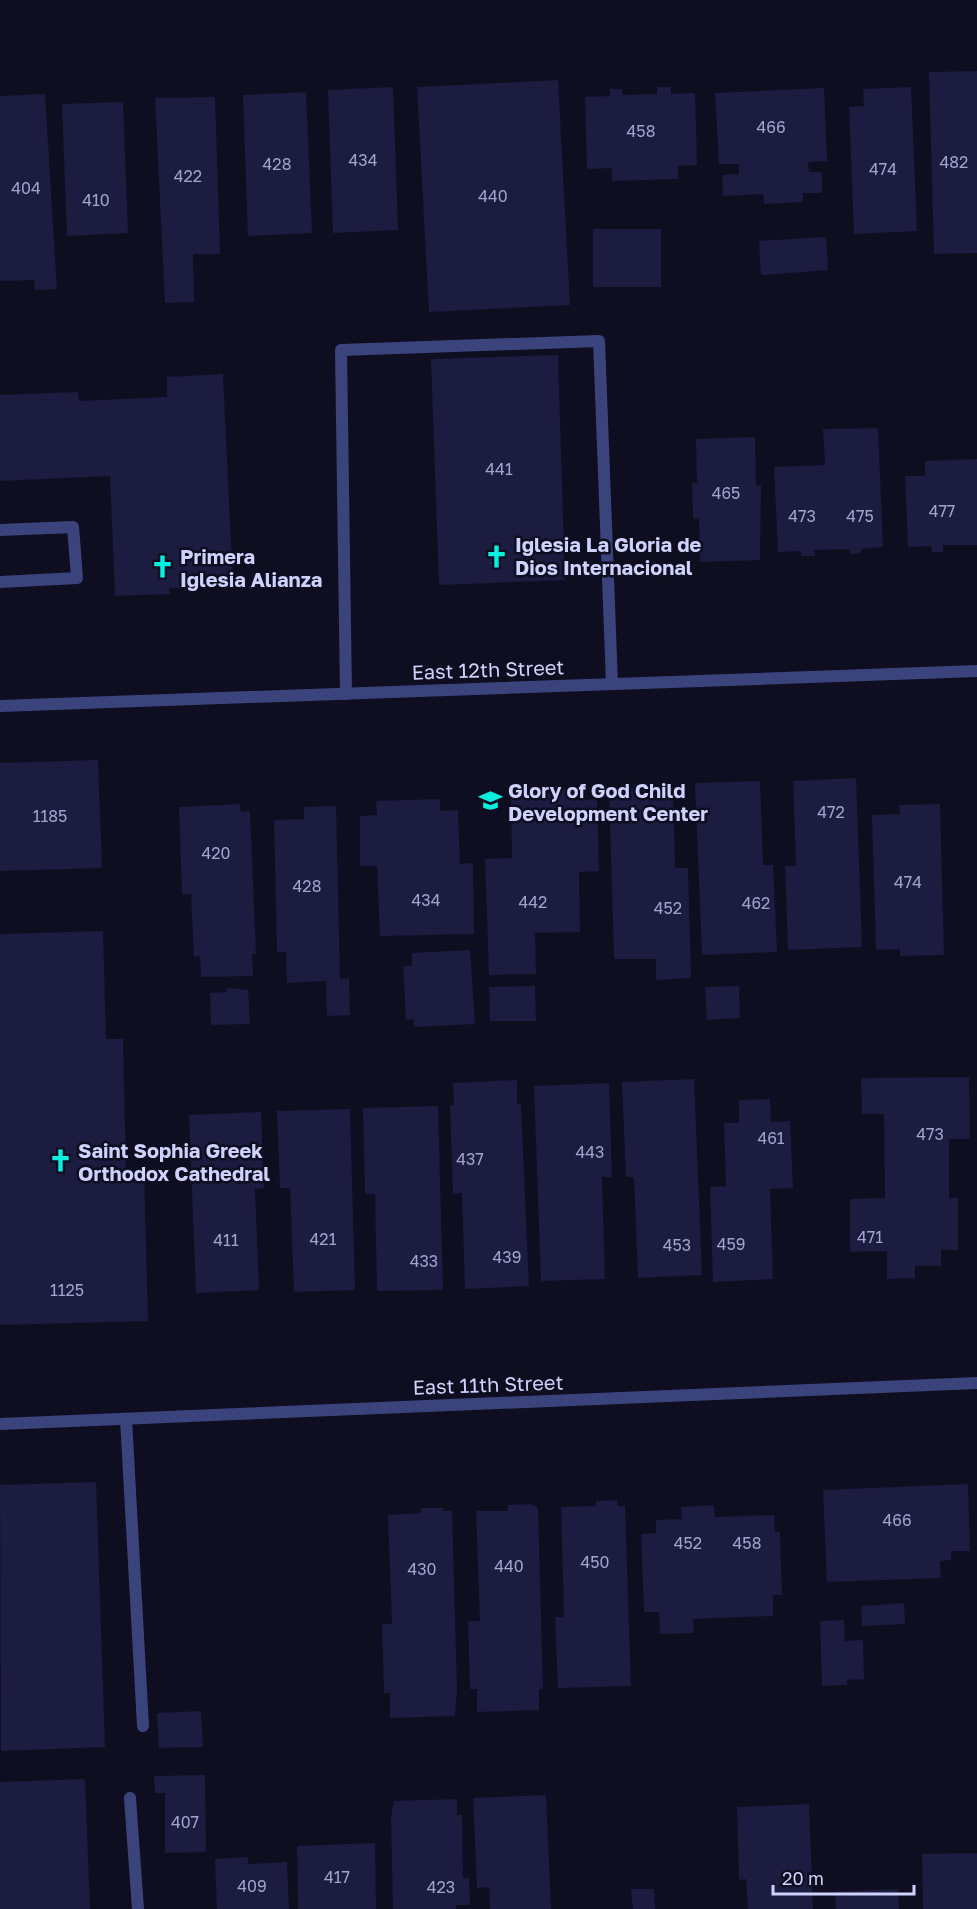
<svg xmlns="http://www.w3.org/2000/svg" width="977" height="1909" font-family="'Golos Text',sans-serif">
	<rect width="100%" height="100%" fill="#0e0e20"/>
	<!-- building -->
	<g fill="#1c1b40">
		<polygon points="977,71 977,253 934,254 929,72"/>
		<polygon points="558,80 570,305 429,312 417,87"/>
		<polygon points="393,87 398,230 333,233 328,90"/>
		<polygon points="657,87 671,87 671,94 695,93 697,165 678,166 678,179 612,181 612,168 587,169 585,97 610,96 610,89 622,89 623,95 657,94"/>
		<polygon points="911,87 917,231 854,234 849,107 864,106 863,89"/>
		<polygon points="824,88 827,161 808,162 809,172 822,172 822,193 803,193 803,202 764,204 763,194 723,196 722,175 739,174 739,164 719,164 715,93"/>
		<polygon points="306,92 312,233 248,236 243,95"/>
		<polygon points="45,94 57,289 35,290 34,280 0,281 0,96"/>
		<polygon points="215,97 220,254 193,254 194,302 165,303 155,98"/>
		<polygon points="123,102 128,233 67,236 62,104"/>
		<rect x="593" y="229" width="68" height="58"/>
		<polygon points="826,237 828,270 761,275 759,241"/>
		<polygon points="558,355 565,580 439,585 431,359"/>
		<polygon points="223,374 233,585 169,588 170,594 115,596 110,476 0,481 0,395 78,392 79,401 167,397 167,377"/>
		<polygon points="878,428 883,547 861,549 861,553 850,554 850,549 814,550 815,556 801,556 801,551 778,552 774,467 825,465 823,429"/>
		<polygon points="755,437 756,486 761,485 760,560 700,562 699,518 693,518 692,483 697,483 696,439"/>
		<polygon points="977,459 977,545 943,545 943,552 932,552 931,546 908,547 905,476 925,476 925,461"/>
		<polygon points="98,760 102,868 0,871 0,763"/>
		<polygon points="856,778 862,947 788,950 785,866 796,866 793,781"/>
		<polygon points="760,781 763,865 773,865 777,952 702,955 695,783"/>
		<polygon points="673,786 675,868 688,868 691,978 656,980 656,959 614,959 609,788"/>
		<polygon points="575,788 576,800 597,799 599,871 579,872 580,932 535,933 536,974 489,975 485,859 512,858 511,790"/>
		<polygon points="440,799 440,811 458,810 460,864 473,863 474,934 380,936 377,866 360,866 360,816 377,815 376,801"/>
		<polygon points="240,804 241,812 250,811 256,954 252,954 253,976 201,977 200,956 194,957 191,894 182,895 179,807"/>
		<polygon points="940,804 944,955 900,956 900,949 876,950 872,815 900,814 899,805"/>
		<polygon points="336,806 340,979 349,978 350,1015 327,1016 326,981 287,983 286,952 277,952 274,820 304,819 304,807"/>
		<polygon points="103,931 106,1039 123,1039 126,1171 144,1170 148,1321 0,1325 0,934"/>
		<polygon points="470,950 475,1024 414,1027 413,1019 406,1020 403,966 412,966 412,953"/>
		<polygon points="535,986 536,1021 490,1021 489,987"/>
		<polygon points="739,986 740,1018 707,1020 705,987"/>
		<polygon points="227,988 248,990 250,1024 211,1025 210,993 227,992"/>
		<polygon points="969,1077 970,1139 949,1139 949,1198 958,1198 958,1250 941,1250 941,1266 915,1266 915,1278 887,1279 887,1251 850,1252 850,1199 885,1198 884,1114 862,1114 861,1078"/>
		<polygon points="694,1079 702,1275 638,1278 634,1177 626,1177 622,1082"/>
		<polygon points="517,1080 517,1104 521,1104 529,1286 465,1289 462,1193 453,1194 450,1105 454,1105 453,1083"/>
		<polygon points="609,1083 612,1177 602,1177 605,1279 541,1281 534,1086"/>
		<polygon points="770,1099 771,1122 790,1121 793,1188 770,1189 773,1279 713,1282 710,1187 726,1186 724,1123 739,1123 739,1100"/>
		<polygon points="438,1106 443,1290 377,1291 375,1194 365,1194 363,1108"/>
		<polygon points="350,1109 355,1290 294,1292 290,1188 280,1188 277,1111"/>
		<polygon points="261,1112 264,1188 255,1189 259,1290 196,1293 189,1115"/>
		<polygon points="96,1482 105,1747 1,1751 0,1485"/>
		<polygon points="968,1484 970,1551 951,1551 951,1560 940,1561 941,1578 827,1582 823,1490"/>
		<polygon points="617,1500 617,1506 625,1506 631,1686 558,1688 555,1617 564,1617 561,1507 596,1506 596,1501"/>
		<polygon points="531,1504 538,1508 543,1689 539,1689 539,1710 477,1712 477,1689 470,1689 468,1621 480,1621 476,1511 508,1511 508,1505"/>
		<polygon points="714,1505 715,1517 774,1515 775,1532 780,1532 782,1595 773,1595 773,1616 693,1619 694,1633 660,1634 659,1612 644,1612 641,1534 656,1533 656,1520 682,1519 681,1507"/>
		<polygon points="421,1508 443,1508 443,1511 452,1511 457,1690 455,1716 390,1718 390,1693 384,1693 382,1624 392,1624 388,1515 421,1513"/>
		<polygon points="904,1603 905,1624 862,1626 861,1606"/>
		<polygon points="844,1620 845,1641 863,1640 864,1679 847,1680 847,1685 822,1686 820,1621"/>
		<polygon points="201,1711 203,1747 159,1748 157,1713"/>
		<polygon points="205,1775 206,1852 165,1853 165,1793 155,1793 154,1776"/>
		<polygon points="85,1779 90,1909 0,1909 0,1782"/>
		<polygon points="546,1795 551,1909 490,1909 489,1887 477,1888 473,1798"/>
		<polygon points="457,1799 457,1815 462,1815 463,1878 469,1878 470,1905 456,1905 456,1909 393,1909 391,1817 394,1801"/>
		<polygon points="809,1804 813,1909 748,1909 746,1879 739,1880 737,1807"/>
		<polygon points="375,1843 376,1909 298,1909 297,1846"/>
		<polygon points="977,1853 977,1909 923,1909 922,1854"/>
		<polygon points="248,1857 248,1864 287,1862 289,1909 217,1909 215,1859"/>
		<polygon points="631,1889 654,1889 655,1909 633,1909"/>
		<polygon points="898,1889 899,1909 836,1909 835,1892"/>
	</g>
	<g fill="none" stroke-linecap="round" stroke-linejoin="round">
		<!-- service -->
		<g stroke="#3b437d" stroke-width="12">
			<polyline points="0,530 73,527 77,578 0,582"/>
			<polyline points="346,694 341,350 599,341 612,684"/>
			<polyline points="126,1419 143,1726"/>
			<polyline points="130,1798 138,1909"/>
		</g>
		<!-- minor -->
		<g stroke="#3b437d" stroke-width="12">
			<polyline points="0,706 977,671"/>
			<polyline points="0,1424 977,1383"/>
		</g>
	</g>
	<!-- icons -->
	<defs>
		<symbol id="church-bare" viewBox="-9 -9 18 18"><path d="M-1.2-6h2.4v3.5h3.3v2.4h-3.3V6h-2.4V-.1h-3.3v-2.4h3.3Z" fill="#0aeedf" stroke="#0e0e20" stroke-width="2.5" paint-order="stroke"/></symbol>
		<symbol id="school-bare" viewBox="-9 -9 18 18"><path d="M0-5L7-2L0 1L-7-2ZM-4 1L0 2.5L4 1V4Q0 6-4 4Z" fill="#0aeedf" stroke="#0e0e20" stroke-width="2.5" paint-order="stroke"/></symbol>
	</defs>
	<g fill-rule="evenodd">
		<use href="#church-bare" x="480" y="540" width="33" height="33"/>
		<use href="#church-bare" x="146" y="550" width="33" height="33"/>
		<use href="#school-bare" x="474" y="784" width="33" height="33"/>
		<use href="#church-bare" x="44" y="1144" width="33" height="33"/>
	</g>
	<g text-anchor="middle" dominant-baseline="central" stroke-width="5" stroke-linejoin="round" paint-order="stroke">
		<!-- number labels -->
		<g font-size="16" fill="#a2a4ce">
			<text x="771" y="127">466</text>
			<text x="641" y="131">458</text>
			<text x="363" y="160">434</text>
			<text x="954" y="162">482</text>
			<text x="277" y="164">428</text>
			<text x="883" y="169">474</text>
			<text x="188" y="176">422</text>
			<text x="26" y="188">404</text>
			<text x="493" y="196">440</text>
			<text x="96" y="200">410</text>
			<text x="499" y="469">441</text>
			<text x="726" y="493">465</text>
			<text x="942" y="511">477</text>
			<text x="802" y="516">473</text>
			<text x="860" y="516">475</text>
			<text x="831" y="812">472</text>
			<text x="50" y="816">1185</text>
			<text x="216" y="853">420</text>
			<text x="908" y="882">474</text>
			<text x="307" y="886">428</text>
			<text x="426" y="900">434</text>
			<text x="533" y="902">442</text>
			<text x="756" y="903">462</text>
			<text x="668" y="908">452</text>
			<text x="930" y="1134">473</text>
			<text x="771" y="1138">461</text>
			<text x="590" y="1152">443</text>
			<text x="470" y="1159">437</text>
			<text x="870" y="1237">471</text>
			<text x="323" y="1239">421</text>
			<text x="226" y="1240">411</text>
			<text x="731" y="1244">459</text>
			<text x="677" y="1245">453</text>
			<text x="507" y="1257">439</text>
			<text x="424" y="1261">433</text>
			<text x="67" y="1290">1125</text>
			<text x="897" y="1520">466</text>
			<text x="688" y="1543">452</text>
			<text x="747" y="1543">458</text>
			<text x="595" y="1562">450</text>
			<text x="509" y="1566">440</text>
			<text x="422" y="1569">430</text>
			<text x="185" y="1822">407</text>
			<text x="337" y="1877">417</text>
			<text x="252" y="1886">409</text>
			<text x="441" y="1887">423</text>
		</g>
		<!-- poi labels -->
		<g font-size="20" font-weight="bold" fill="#cfd2fd" stroke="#0e0e20" text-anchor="start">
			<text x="515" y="544">Iglesia La Gloria de<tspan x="515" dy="23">Dios Internacional</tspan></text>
			<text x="180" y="556">Primera<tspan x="180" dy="23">Iglesia Alianza</tspan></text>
			<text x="508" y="790">Glory of God Child<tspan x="508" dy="23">Development Center</tspan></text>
			<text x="78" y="1150">Saint Sophia Greek<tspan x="78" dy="23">Orthodox Cathedral</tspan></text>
		</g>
		<!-- street labels -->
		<g font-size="20" fill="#cfd2fd" stroke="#0e0e20">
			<text transform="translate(488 669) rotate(-2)">East 12th Street</text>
			<text transform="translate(488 1384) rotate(-2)">East 11th Street</text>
		</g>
	</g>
	<!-- scale -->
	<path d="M773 1885v9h141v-9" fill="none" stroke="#cfd2fd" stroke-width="3"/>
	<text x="782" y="1885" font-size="18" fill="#cfd2fd" stroke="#0e0e20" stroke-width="4.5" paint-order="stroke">20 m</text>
</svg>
